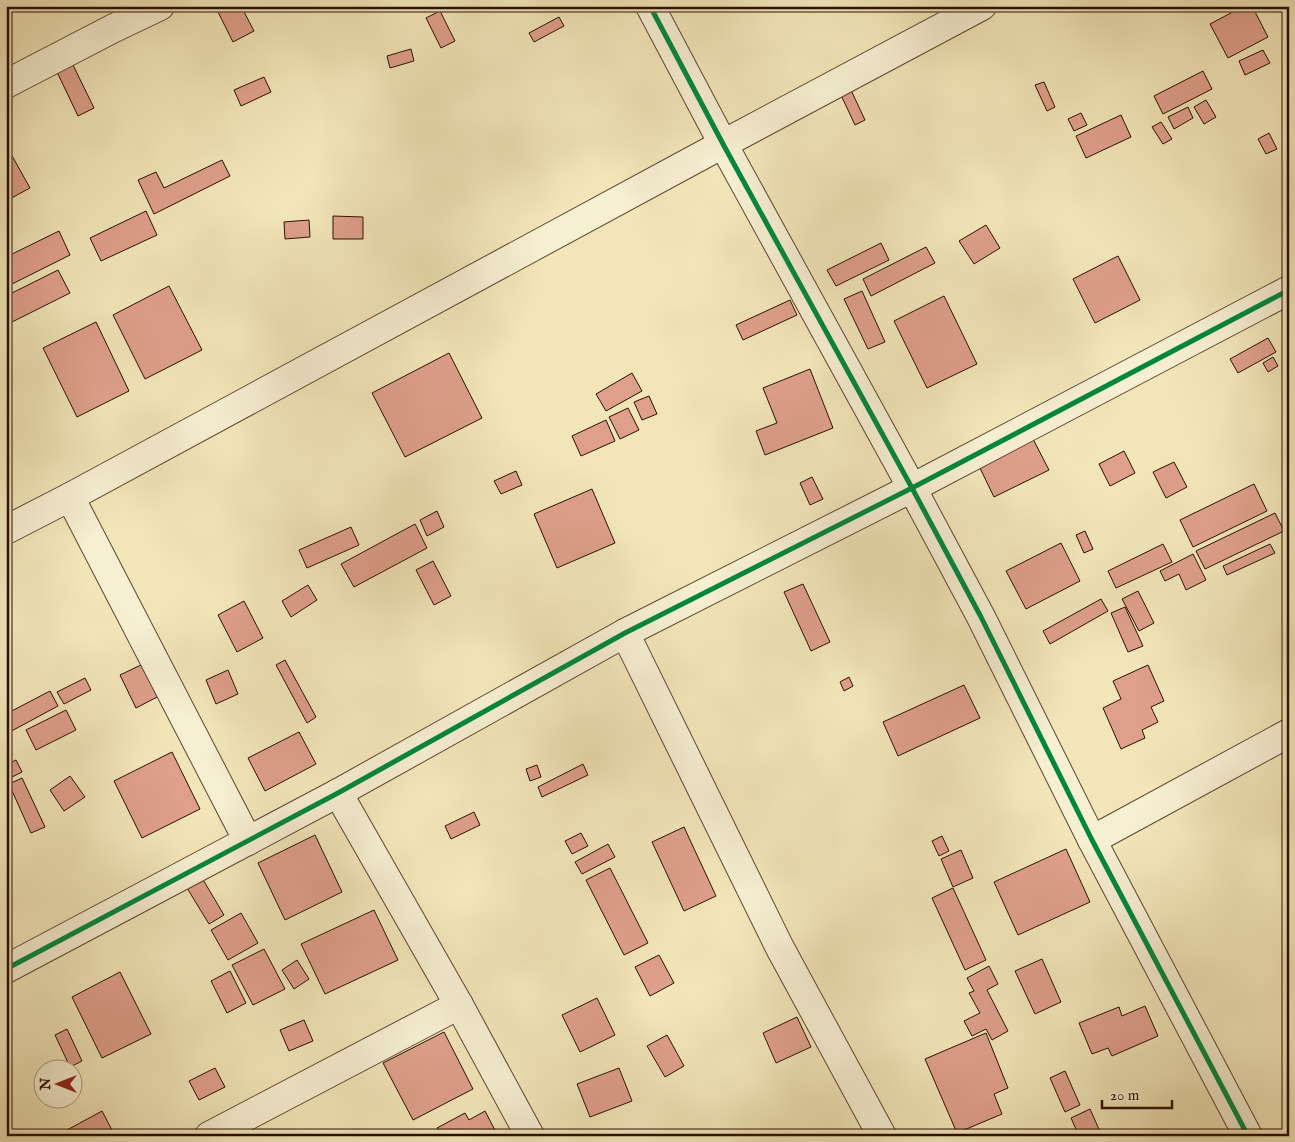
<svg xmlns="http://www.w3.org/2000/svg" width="1295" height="1142" font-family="'IM FELL English',serif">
	<rect width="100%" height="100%" fill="#f2e6b9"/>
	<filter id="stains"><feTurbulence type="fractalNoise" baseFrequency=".004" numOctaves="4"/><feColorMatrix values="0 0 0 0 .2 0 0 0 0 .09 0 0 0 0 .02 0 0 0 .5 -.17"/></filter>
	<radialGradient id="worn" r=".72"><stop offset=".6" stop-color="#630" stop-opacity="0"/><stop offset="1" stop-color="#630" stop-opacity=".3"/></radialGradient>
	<!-- building -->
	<g fill="#dfa08b" stroke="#2a0f00">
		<polygon points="215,6 241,6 254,31 233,42"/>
		<polygon points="1244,6 1252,6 1268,37 1228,58 1210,24"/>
		<polygon points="440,11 455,41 441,48 426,18"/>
		<polygon points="559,17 564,26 534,42 529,33"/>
		<polygon points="411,49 414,61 390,68 387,56"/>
		<polygon points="1263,50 1270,63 1245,75 1239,61"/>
		<polygon points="73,65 94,108 78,116 57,72"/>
		<polygon points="1203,71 1212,89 1163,114 1154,96"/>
		<polygon points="264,77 271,92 241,106 234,90"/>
		<polygon points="1044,82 1055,107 1047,111 1035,85"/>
		<polygon points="850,88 865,120 855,125 840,93"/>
		<polygon points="1206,100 1216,117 1204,124 1194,107"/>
		<polygon points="1188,107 1193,118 1174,129 1168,117"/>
		<polygon points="1081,113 1087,125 1074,131 1068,119"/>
		<polygon points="1121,115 1131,137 1086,158 1076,136"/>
		<polygon points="1161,122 1172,139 1163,144 1152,127"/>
		<polygon points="1269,133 1277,149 1266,154 1258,139"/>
		<polygon points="6,145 30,188 6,201"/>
		<polygon points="222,160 230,176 154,214 138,180 156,172 164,188"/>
		<polygon points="146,211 157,235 101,261 90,238"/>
		<polygon points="333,216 363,217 363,239 333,239"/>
		<polygon points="309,220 310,237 285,239 284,222"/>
		<polygon points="986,225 1000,248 974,264 959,241"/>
		<polygon points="59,231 70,255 6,287 6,257"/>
		<polygon points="881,243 889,260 836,286 827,270"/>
		<polygon points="926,247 935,263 871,296 863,279"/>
		<polygon points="1118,256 1140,300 1095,323 1073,279"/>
		<polygon points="58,270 70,293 10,323 6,314 6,296"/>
		<polygon points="169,286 202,350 145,379 113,315"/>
		<polygon points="862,291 885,342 868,349 844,299"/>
		<polygon points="944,296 977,364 927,388 894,321"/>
		<polygon points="790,300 797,315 743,340 736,325"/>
		<polygon points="96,322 129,391 77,417 43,348"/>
		<polygon points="1268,338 1276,352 1238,373 1230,359"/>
		<polygon points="449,353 482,418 405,457 372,393"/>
		<polygon points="1273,357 1278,366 1268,372 1263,363"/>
		<polygon points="810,369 833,428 765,455 756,431 777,423 763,388"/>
		<polygon points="632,373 642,391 606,411 596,394"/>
		<polygon points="649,396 657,414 642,420 634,402"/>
		<polygon points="628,408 639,430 620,439 609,417"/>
		<polygon points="606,420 615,441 581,456 572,436"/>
		<polygon points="1032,437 1049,470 994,497 978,464"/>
		<polygon points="1124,451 1135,473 1110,486 1099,464"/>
		<polygon points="1174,462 1187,487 1166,498 1153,472"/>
		<polygon points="516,471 522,485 501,494 494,481"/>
		<polygon points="812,477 823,499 810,505 800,483"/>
		<polygon points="1254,484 1267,511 1193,547 1180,520"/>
		<polygon points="592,489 615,543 557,568 534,514"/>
		<polygon points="437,511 444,527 427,536 420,520"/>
		<polygon points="1275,513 1284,531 1205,569 1196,551"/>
		<polygon points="415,524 427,548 354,587 341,564"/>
		<polygon points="351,527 359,545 307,568 299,550"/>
		<polygon points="1085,531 1093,549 1084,553 1076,535"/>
		<polygon points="1061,543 1080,581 1026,609 1006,571"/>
		<polygon points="1163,544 1172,562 1116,588 1108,571"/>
		<polygon points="1270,544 1275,553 1227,575 1223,566"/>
		<polygon points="1193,554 1206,580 1186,590 1179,574 1165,581 1160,571"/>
		<polygon points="433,561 451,596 434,605 416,570"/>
		<polygon points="803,584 830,642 811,651 784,592"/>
		<polygon points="308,585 317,600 291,617 282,601"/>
		<polygon points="1138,591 1154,623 1139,631 1122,599"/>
		<polygon points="1101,599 1108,611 1050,644 1043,631"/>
		<polygon points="244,601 263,638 237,652 218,615"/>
		<polygon points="1125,607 1143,646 1128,652 1111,613"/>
		<polygon points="285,660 316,717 307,723 276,665"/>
		<polygon points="143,664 159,696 136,708 120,675"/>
		<polygon points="1148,665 1164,701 1151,707 1158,722 1142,730 1145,738 1121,749 1103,708 1121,699 1113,681"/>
		<polygon points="228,670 238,694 216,704 206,680"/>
		<polygon points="849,677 853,686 844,691 840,682"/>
		<polygon points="85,678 91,690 64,704 57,692"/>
		<polygon points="964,685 980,718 898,756 883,722"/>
		<polygon points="50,691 58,706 6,734 6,714"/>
		<polygon points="66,710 76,730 36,750 26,730"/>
		<polygon points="299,732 316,764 265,791 248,758"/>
		<polygon points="172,752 200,809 142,838 114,781"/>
		<polygon points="16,760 22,772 6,780 6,765"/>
		<polygon points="583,764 588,775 542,797 538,787"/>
		<polygon points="537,765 541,777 530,781 526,769"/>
		<polygon points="70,776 85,797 64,811 50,790"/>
		<polygon points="22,778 45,827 31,833 9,784"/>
		<polygon points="474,812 480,825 451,839 445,826"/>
		<polygon points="684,827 716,896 684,911 652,842"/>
		<polygon points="581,833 588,846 572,854 565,841"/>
		<polygon points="315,835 342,892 285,920 258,863"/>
		<polygon points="942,836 949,851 939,856 932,841"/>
		<polygon points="608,844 615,857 582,874 575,862"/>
		<polygon points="1066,849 1090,902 1018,935 994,882"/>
		<polygon points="961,850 973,878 953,887 941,859"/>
		<polygon points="610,868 648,943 624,955 586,880"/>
		<polygon points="202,878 224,915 209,924 187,888"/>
		<polygon points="953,888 986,960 965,970 932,898"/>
		<polygon points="374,910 398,960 325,994 301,944"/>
		<polygon points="241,913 258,943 228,960 211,930"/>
		<polygon points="264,949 285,989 253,1005 232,965"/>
		<polygon points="659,955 674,983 650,996 635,967"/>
		<polygon points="1042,959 1061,1002 1035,1014 1015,971"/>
		<polygon points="297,960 309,979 294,989 282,970"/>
		<polygon points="989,966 998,984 987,990 1008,1031 992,1040 986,1029 972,1036 964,1021 980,1013 969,993 974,991 967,978"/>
		<polygon points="230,971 246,1003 227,1013 211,981"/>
		<polygon points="120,972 151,1034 102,1058 72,997"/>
		<polygon points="597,998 615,1035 580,1052 562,1015"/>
		<polygon points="1145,1006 1158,1036 1112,1056 1108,1048 1092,1054 1079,1023 1119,1007 1122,1016"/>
		<polygon points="797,1017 811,1047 776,1063 763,1033"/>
		<polygon points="304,1020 313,1041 289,1051 280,1030"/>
		<polygon points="67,1029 82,1061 70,1067 55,1035"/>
		<polygon points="444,1032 473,1089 413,1120 383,1063"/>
		<polygon points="986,1033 1008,1088 994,1094 1002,1114 957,1133 925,1059"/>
		<polygon points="667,1035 684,1066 665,1077 647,1046"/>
		<polygon points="215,1068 225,1087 199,1100 189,1081"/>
		<polygon points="619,1068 632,1101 590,1117 577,1084"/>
		<polygon points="1065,1071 1080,1105 1065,1112 1050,1078"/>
		<polygon points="1090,1109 1102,1136 1079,1136 1071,1118"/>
		<polygon points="102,1111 115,1136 56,1136"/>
		<polygon points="485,1111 498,1136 441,1136 437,1128 465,1113 469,1120"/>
	</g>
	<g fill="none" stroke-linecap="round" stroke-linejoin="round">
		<defs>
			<g id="minor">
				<polyline points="650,6 723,144 912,488 981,617 1092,840 1248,1136"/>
				<polyline points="6,84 114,28 160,6"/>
				<polyline points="70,497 248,841"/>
				<polyline points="6,530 70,497 723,144 982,6"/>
				<polyline points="625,633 780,948 882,1136"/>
				<polyline points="338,793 459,1005 530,1136"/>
				<polyline points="1092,840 1289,733"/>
				<polyline points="6,969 338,793 625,633 912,488 1289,290"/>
				<polyline points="209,1136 459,1005"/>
			</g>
		</defs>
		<!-- minor casing -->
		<use href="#minor" stroke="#5c452e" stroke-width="30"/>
		<!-- minor -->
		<use href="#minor" stroke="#f7efd2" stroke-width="28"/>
		<defs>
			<g id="cycleway">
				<polyline points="650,6 723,144 912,488 981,617 1092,840 1248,1136"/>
				<polyline points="6,969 338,793 625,633 912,488 1289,290"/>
			</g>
		</defs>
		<!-- cycleway casing -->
		<use href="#cycleway" stroke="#f7efd2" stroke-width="8"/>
		<!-- cycleway -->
		<use href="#cycleway" stroke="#00873e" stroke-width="5"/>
	</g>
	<!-- margin -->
	<rect width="1295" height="1142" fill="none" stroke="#f2e6b9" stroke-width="25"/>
	<rect x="8" y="8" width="1280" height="1127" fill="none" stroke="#2a0f00" stroke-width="2.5"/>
	<rect x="12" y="12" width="1270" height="1117" fill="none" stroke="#2a0f00"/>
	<!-- north arrow -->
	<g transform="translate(58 1084) rotate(270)"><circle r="24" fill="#f7efd2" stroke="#a5957e"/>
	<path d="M0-4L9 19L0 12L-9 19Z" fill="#8f2418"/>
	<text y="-8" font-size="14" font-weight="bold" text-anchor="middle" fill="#2a0f00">N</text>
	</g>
	<!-- scale -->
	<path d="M1102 1100v8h70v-8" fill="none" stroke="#2a0f00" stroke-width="2.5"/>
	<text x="1110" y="1100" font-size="15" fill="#2a0f00" stroke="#f7efd2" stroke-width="4" paint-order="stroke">20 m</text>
	<rect width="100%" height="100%" filter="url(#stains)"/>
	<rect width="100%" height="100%" fill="url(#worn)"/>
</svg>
